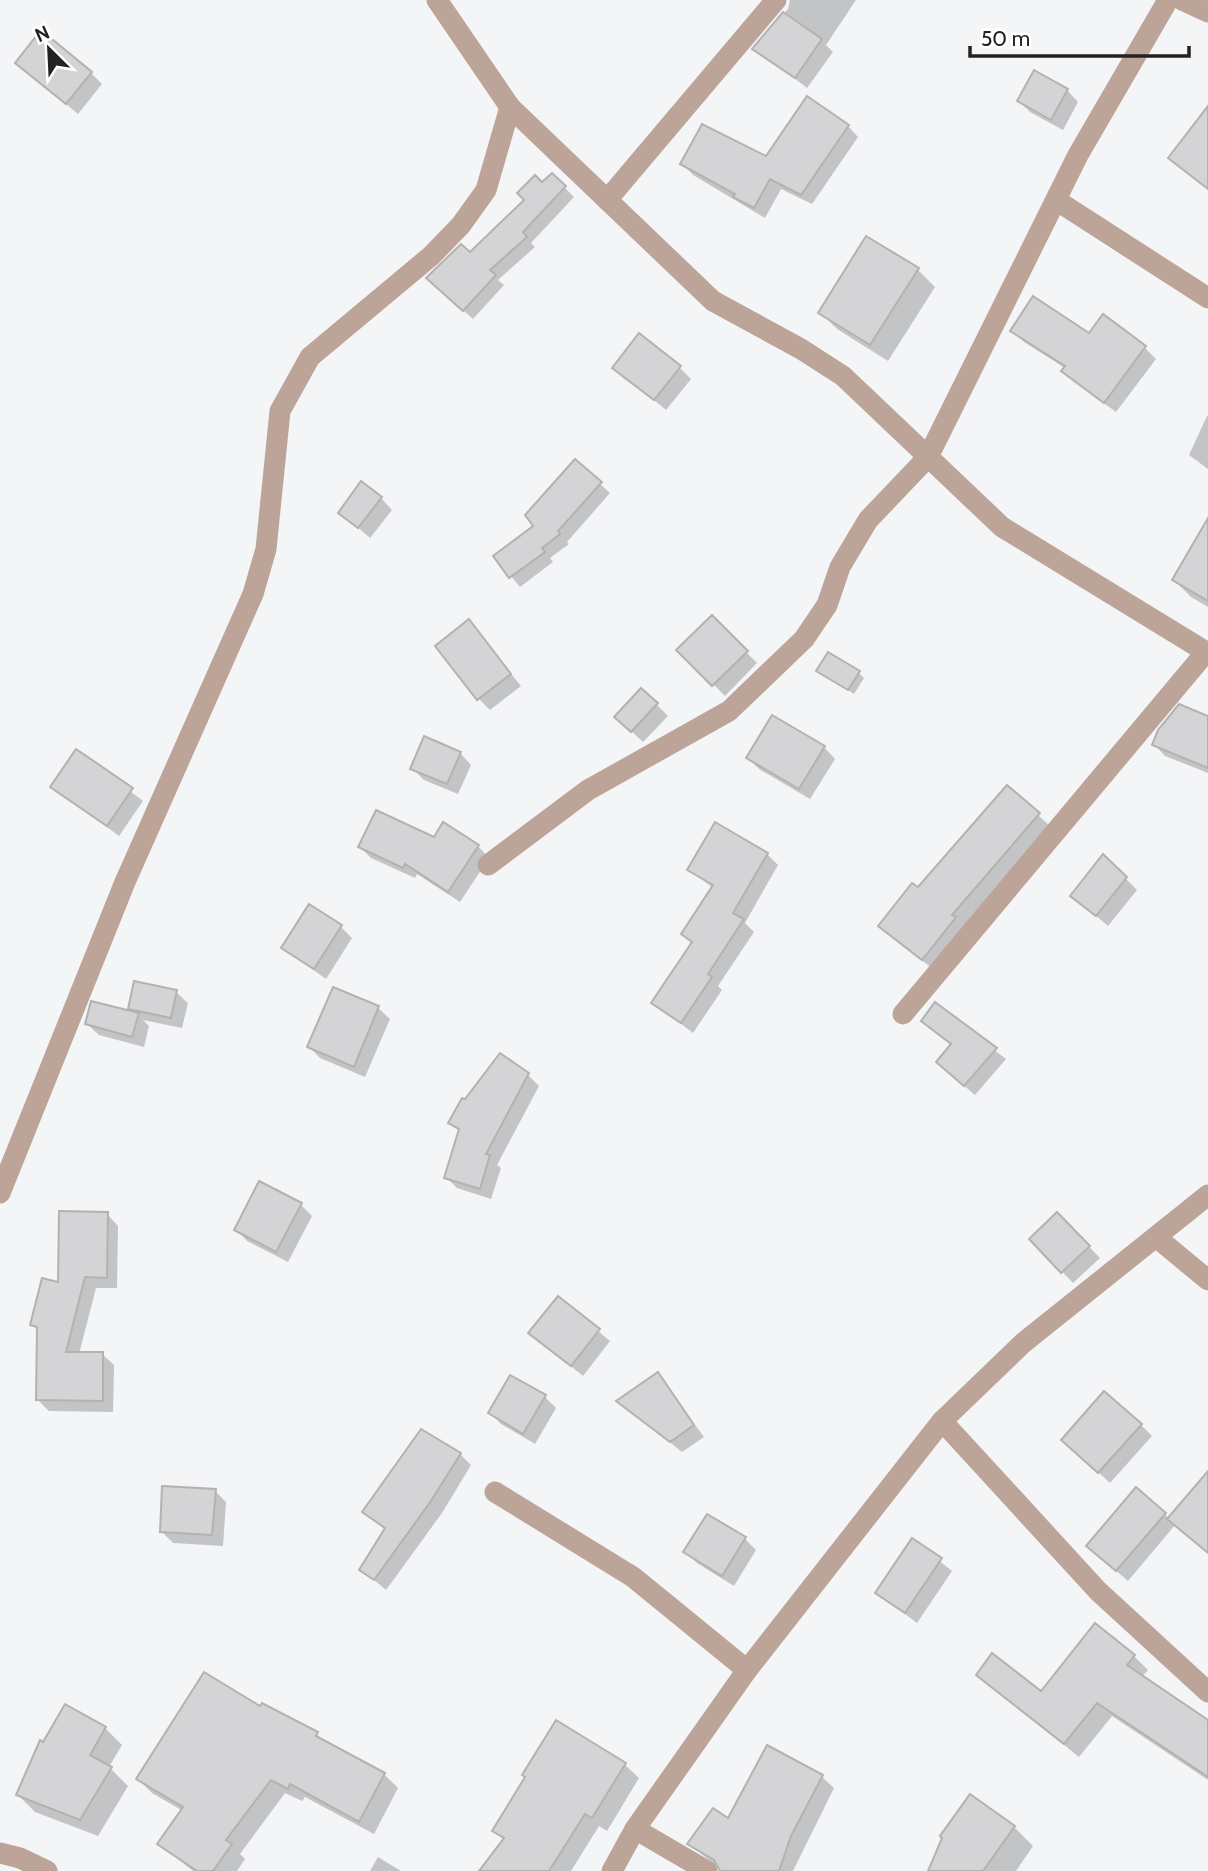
<svg xmlns="http://www.w3.org/2000/svg" width="1208" height="1871" font-family="Cabin,sans-serif">
	<rect width="100%" height="100%" fill="#f4f5f7"/>
	<!-- shadow -->
	<g fill="#0003">
		<polygon points="790,0 856,0 826,45 833,52 807,88 755,48 788,9"/>
		<polygon points="17,63 91,73 102,84 78,114"/>
		<polygon points="1067,90 1078,102 1063,130 1030,112 1019,101"/>
		<polygon points="848,126 858,137 812,204 781,189 765,218 693,175 683,164 767,159"/>
		<polygon points="552,175 574,197 531,243 535,247 498,280 504,285 473,319 437,287"/>
		<polygon points="918,270 935,287 888,361 837,329 820,312"/>
		<polygon points="1012,330 1090,335 1145,348 1156,359 1116,412 1075,382 1063,371 1065,368 1024,342"/>
		<polygon points="614,367 680,368 691,379 666,410"/>
		<polygon points="1207,416 1208,416 1208,469 1189,455"/>
		<polygon points="600,484 610,493 567,542 569,544 550,558 553,562 520,587 495,557"/>
		<polygon points="381,498 392,510 370,538 340,512"/>
		<polygon points="1208,522 1208,607 1191,597 1174,580"/>
		<polygon points="712,618 757,663 725,696 679,650"/>
		<polygon points="469,622 521,686 490,710 479,699"/>
		<polygon points="818,671 859,673 864,678 854,694"/>
		<polygon points="642,690 668,716 643,742 628,728"/>
		<polygon points="1208,718 1208,773 1165,756 1154,744"/>
		<polygon points="824,747 835,759 810,799 759,769 748,758"/>
		<polygon points="77,751 143,801 119,836 52,786"/>
		<polygon points="460,753 471,765 458,794 424,780 412,768"/>
		<polygon points="1007,787 1050,826 934,970 880,926 918,889"/>
		<polygon points="434,839 478,846 489,858 460,902 417,874 415,878 371,858 360,847"/>
		<polygon points="767,854 778,865 745,923 754,932 718,986 722,990 693,1033 654,1003 693,944 683,934 713,888 690,870"/>
		<polygon points="1103,856 1137,890 1108,926 1073,896"/>
		<polygon points="309,907 341,927 352,938 326,979 283,948"/>
		<polygon points="334,989 378,1008 390,1019 365,1077 320,1058 309,1047"/>
		<polygon points="176,992 188,1003 182,1028 143,1020 149,1026 144,1047 99,1035 87,1024 136,1014 130,1008"/>
		<polygon points="936,1005 1006,1059 975,1095 948,1072 952,1045 923,1021"/>
		<polygon points="528,1075 539,1086 497,1165 501,1168 491,1199 457,1188 446,1177 460,1132 451,1123"/>
		<polygon points="301,1205 312,1216 288,1262 247,1241 236,1229"/>
		<polygon points="107,1214 118,1226 117,1288 96,1288 79,1354 102,1354 114,1365 113,1412 49,1411 37,1399 39,1331 32,1324"/>
		<polygon points="1057,1214 1100,1258 1073,1283 1031,1239"/>
		<polygon points="558,1298 610,1341 583,1376 530,1333"/>
		<polygon points="658,1375 704,1437 682,1452 619,1401"/>
		<polygon points="545,1397 556,1408 535,1444 501,1424 490,1413"/>
		<polygon points="1141,1425 1152,1436 1110,1483 1075,1451"/>
		<polygon points="460,1454 471,1465 442,1513 386,1590 361,1569 386,1530 364,1511"/>
		<polygon points="1208,1482 1208,1553 1175,1525 1128,1581 1100,1557 1164,1514 1170,1519"/>
		<polygon points="215,1491 226,1502 223,1546 173,1543 161,1531"/>
		<polygon points="708,1516 745,1539 756,1550 734,1586 697,1563 686,1552"/>
		<polygon points="913,1540 952,1571 917,1623 877,1593"/>
		<polygon points="1134,1656 1148,1670 1142,1677 1208,1721 1208,1780 1112,1716 1079,1757 978,1675 1042,1694"/>
		<polygon points="261,1709 316,1734 326,1743 384,1774 398,1788 374,1834 305,1797 302,1801 285,1793 240,1854 245,1859 237,1871 193,1871 159,1843 183,1811 152,1793 138,1779"/>
		<polygon points="556,1723 625,1765 639,1778 607,1831 599,1826 571,1871 482,1871 505,1841 495,1831"/>
		<polygon points="105,1728 122,1745 109,1767 128,1786 98,1836 35,1812 18,1795 44,1744"/>
		<polygon points="768,1748 822,1777 834,1788 793,1871 723,1871 689,1844 729,1820"/>
		<polygon points="1014,1827 1033,1846 1016,1871 930,1871 944,1838"/>
		<polygon points="378,1857 401,1871 370,1871"/>
	</g>
	<!-- building -->
	<g fill="#d4d3d5" stroke="#b3b2b3" stroke-width="2">
		<polygon points="783,12 822,39 795,78 752,49"/>
		<polygon points="41,30 92,72 66,104 15,63"/>
		<polygon points="1034,70 1068,89 1051,120 1017,101"/>
		<polygon points="807,96 849,125 801,195 770,179 754,208 733,197 735,194 680,164 702,124 766,156"/>
		<polygon points="1208,106 1208,189 1168,158"/>
		<polygon points="552,173 566,186 523,232 527,237 490,270 496,275 463,311 426,278 461,244 470,252 524,200 517,193 535,175 542,182"/>
		<polygon points="866,236 919,268 870,345 818,313"/>
		<polygon points="1033,296 1089,333 1103,314 1146,346 1104,403 1061,371 1065,366 1010,331"/>
		<polygon points="639,333 681,366 654,400 612,368"/>
		<polygon points="575,459 602,482 558,531 560,534 542,548 545,552 509,578 493,556 533,526 525,515"/>
		<polygon points="361,481 382,497 358,528 338,513"/>
		<polygon points="1208,518 1208,601 1172,580"/>
		<polygon points="712,615 748,651 712,686 676,650"/>
		<polygon points="469,619 511,674 477,700 435,646"/>
		<polygon points="828,652 860,671 848,690 816,671"/>
		<polygon points="641,688 658,703 631,732 614,717"/>
		<polygon points="1179,704 1208,716 1208,768 1152,745 1158,730"/>
		<polygon points="772,715 825,746 799,789 746,758"/>
		<polygon points="424,736 461,752 447,784 410,769"/>
		<polygon points="76,749 133,788 107,826 50,787"/>
		<polygon points="1007,785 1040,813 952,915 956,917 922,960 878,926 912,883 918,887"/>
		<polygon points="376,810 434,837 443,822 479,845 448,892 405,864 403,868 358,847"/>
		<polygon points="715,822 768,853 733,913 744,919 708,974 712,977 681,1023 651,1003 692,942 681,934 713,885 687,870"/>
		<polygon points="1103,854 1127,877 1096,916 1070,896"/>
		<polygon points="309,904 342,925 314,969 281,948"/>
		<polygon points="134,981 177,990 171,1018 128,1009"/>
		<polygon points="333,987 379,1006 354,1067 307,1047"/>
		<polygon points="91,1001 139,1013 132,1037 85,1024"/>
		<polygon points="935,1002 997,1048 964,1086 936,1062 951,1044 921,1021"/>
		<polygon points="500,1053 529,1073 486,1154 490,1155 480,1189 444,1178 459,1129 448,1123 462,1098 465,1099"/>
		<polygon points="259,1181 302,1203 276,1252 234,1230"/>
		<polygon points="59,1211 108,1212 107,1278 85,1277 66,1352 103,1352 103,1401 36,1400 37,1327 30,1325 42,1278 58,1282"/>
		<polygon points="1057,1212 1090,1246 1061,1273 1029,1239"/>
		<polygon points="558,1296 600,1329 571,1366 528,1333"/>
		<polygon points="658,1372 694,1425 670,1442 616,1401"/>
		<polygon points="510,1375 546,1395 523,1434 488,1413"/>
		<polygon points="1104,1391 1142,1424 1098,1473 1061,1440"/>
		<polygon points="421,1429 461,1453 431,1501 374,1580 359,1570 385,1528 362,1512"/>
		<polygon points="1208,1471 1208,1553 1167,1519"/>
		<polygon points="162,1486 216,1489 212,1535 160,1532"/>
		<polygon points="1136,1487 1166,1513 1116,1571 1086,1546"/>
		<polygon points="707,1514 746,1537 722,1576 683,1552"/>
		<polygon points="912,1538 942,1558 905,1613 875,1593"/>
		<polygon points="1095,1623 1135,1655 1127,1665 1208,1720 1208,1777 1097,1703 1064,1744 976,1675 992,1653 1041,1691"/>
		<polygon points="204,1672 260,1706 262,1703 318,1732 316,1736 385,1773 359,1822 290,1784 288,1789 271,1780 226,1840 232,1844 213,1871 197,1871 157,1844 183,1807 136,1779"/>
		<polygon points="65,1704 106,1727 90,1755 112,1767 80,1820 16,1795 40,1740 43,1742"/>
		<polygon points="556,1720 626,1763 592,1818 585,1814 549,1871 479,1871 504,1838 492,1831 525,1777 522,1775"/>
		<polygon points="767,1745 823,1775 791,1836 779,1871 720,1871 714,1860 687,1844 713,1808 728,1818"/>
		<polygon points="970,1794 1015,1826 983,1871 928,1871 942,1838 940,1836"/>
	</g>
	<g fill="none" stroke-linecap="round" stroke-linejoin="round">
		<!-- minor -->
		<g stroke="#bda499" stroke-width="21">
			<polyline points="437,0 510,107 713,301 801,349 843,376 1002,527 1208,653"/>
			<polyline points="1182,0 1208,12"/>
			<polyline points="607,200 776,0"/>
			<polyline points="1056,200 1208,298"/>
			<polyline points="488,865 588,790 729,711 804,639 827,605 840,567 868,520 928,457 1078,155 1168,0"/>
			<polyline points="903,1014 1206,652"/>
			<polyline points="0,1193 125,882 253,594 266,549 280,411 310,357 431,256 461,225 486,190 510,107"/>
			<polyline points="1156,1237 1208,1280"/>
			<polyline points="942,1421 1098,1591 1208,1692"/>
			<polyline points="495,1492 633,1577 747,1670"/>
			<polyline points="635,1829 707,1871"/>
			<polyline points="0,1853 20,1858 47,1871"/>
			<polyline points="612,1871 635,1829 747,1670 942,1421 1023,1343 1208,1195"/>
		</g>
	</g>
	<!-- north arrow -->
	<g transform="translate(49 49) rotate(336)" stroke="#ffffff" stroke-width="5" paint-order="stroke">
	<path d="M0-5L12 26L0 18L-12 26Z" fill="#222223"/>
	<text y="-10" font-size="19" font-weight="bold" text-anchor="middle" fill="#222223">N</text>
	</g>
	<!-- scale -->
	<path d="M970 46v10h219v-10" fill="none" stroke="#222223" stroke-width="3.5"/>
	<text x="981" y="46" font-size="21" fill="#222223" stroke="#ffffff" stroke-width="5" paint-order="stroke">50 m</text>
</svg>
